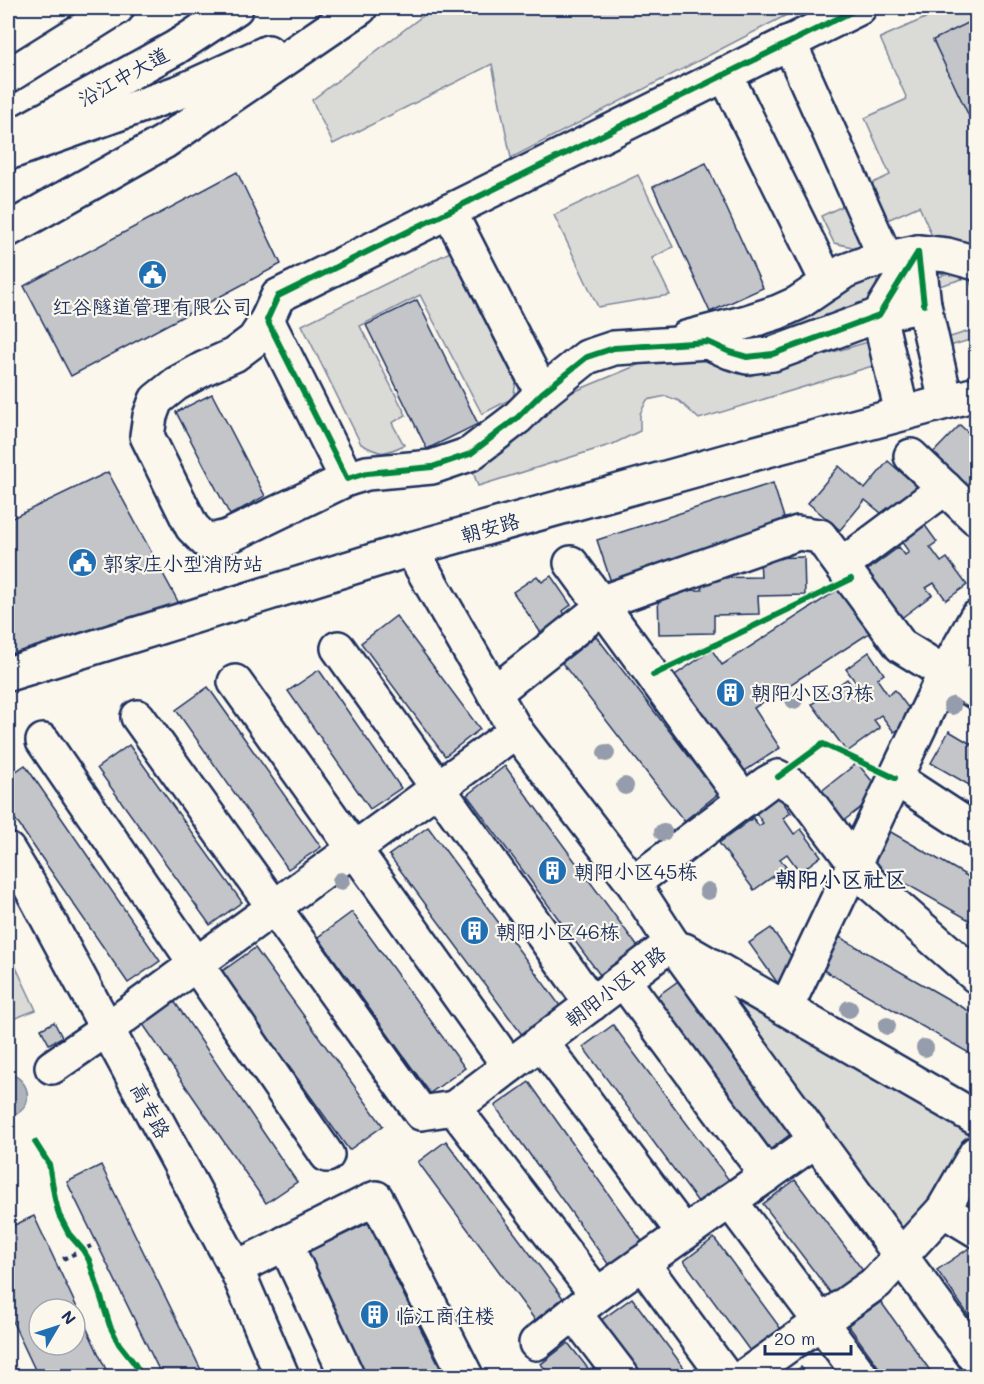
<svg xmlns="http://www.w3.org/2000/svg" width="984" height="1384" font-family="Mali,'LXGW WenKai TC',sans-serif">
	<rect width="100%" height="100%" fill="#fbf7ec"/>
	<filter id="ink" filterUnits="userSpaceOnUse"><feTurbulence type="fractalNoise" baseFrequency=".0167" numOctaves="2"/><feDisplacementMap in="SourceGraphic" scale="12" xChannelSelector="R" yChannelSelector="G"/><feConvolveMatrix kernelMatrix="1 2 1 2 8 2 1 2 1" color-interpolation-filters="sRGB"/></filter>
	<g filter="url(#ink)">
		<!-- green -->
		<g fill="#dadad7" stroke="#7a849a" stroke-width="1.5">
			<polygon points="433,8 800,8 511,158 492,64 333,144 312,100"/>
			<polygon points="948,8 976,8 976,252 932,236 919,206 876,225 860,189 890,175 865,118 907,99 880,38"/>
			<polygon points="638,175 673,247 652,258 670,295 598,307 554,215"/>
			<polygon points="849,203 871,251 834,243 821,216"/>
			<path d="M450,252L516,383L513,398L482,414L420,295L360,326L406,415L392,423L404,445C383,455 381,455 361,444L302,325Z"/>
			<polygon points="878,271 874,306 756,345 756,336"/>
			<polygon points="949,271 976,275 976,300 969,277 936,287 938,278"/>
			<polygon points="976,329 976,338 950,346 947,338"/>
			<polygon points="875,340 879,364 699,419 679,401 666,396 647,400 640,414 640,431 613,444 478,486 472,469 491,459 511,440 568,394 650,360 694,355 713,359 750,376"/>
			<polygon points="8,950 36,1010 8,1021"/>
			<polygon points="692,961 976,1126 939,1203 896,1238"/>
		</g>
		<!-- water -->
		<path fill="#afb3bb" stroke="#747e96" stroke-width="1.5" d="M8,1073C34,1080 34,1112 8,1117Z"/>
		<!-- building -->
		<g fill="#c3c5c9" stroke="#1b2f5e" stroke-width="1.5" fill-rule="evenodd">
			<polygon points="976,19 976,131 933,40"/>
			<polygon points="706,163 763,288 710,312 653,187"/>
			<polygon points="237,172 281,264 71,376 24,286"/>
			<polygon points="417,300 478,424 427,449 366,325"/>
			<polygon points="212,394 265,496 230,515 176,412"/>
			<polygon points="960,425 976,440 976,503 929,457"/>
			<polygon points="888,461 919,488 891,521 865,500 840,530 808,503 839,466 865,489"/>
			<polygon points="108,472 181,607 8,657 8,520"/>
			<polygon points="773,483 787,527 612,585 597,540"/>
			<polygon points="921,520 937,542 930,547 941,562 947,558 967,585 946,600 934,583 926,588 932,595 900,619 865,572 899,547 905,555 909,552 898,537"/>
			<polygon points="804,557 805,595 758,596 759,614 714,615 714,633 659,634 658,591 702,590 702,578 761,577 760,558"/>
			<polygon points="537,576 542,582 551,576 571,605 563,611 567,619 543,636 513,592"/>
			<polygon points="842,587 871,632 754,708 780,748 737,776 672,677 712,650 722,665"/>
			<polygon points="396,616 480,729 445,756 361,643"/>
			<polygon points="596,636 718,794 684,821 562,663"/>
			<polygon points="869,652 884,674 877,679 888,695 895,690 915,717 894,732 881,715 874,720 880,728 847,752 812,704 847,679 853,687 857,684 846,669"/>
			<polygon points="319,670 401,788 370,809 288,691"/>
			<polygon points="208,687 321,847 288,869 176,710"/>
			<polygon points="949,731 976,747 976,789 931,763"/>
			<polygon points="129,745 242,902 210,925 97,768"/>
			<polygon points="857,763 881,792 838,825 815,796"/>
			<polygon points="25,765 160,961 128,983 8,809 8,777"/>
			<polygon points="505,766 638,947 600,975 467,795"/>
			<polygon points="775,791 791,813 783,818 794,834 801,829 821,856 800,872 787,854 780,859 786,867 754,890 719,843 753,818 759,826 763,823 752,808"/>
			<polygon points="428,827 561,1007 523,1036 389,855"/>
			<polygon points="889,831 976,881 976,924 870,863"/>
			<polygon points="352,912 465,1068 430,1093 318,937"/>
			<polygon points="771,928 801,970 779,985 749,943"/>
			<polygon points="829,931 976,1015 976,1057 811,963"/>
			<polygon points="255,948 383,1126 349,1150 221,972"/>
			<polygon points="688,974 800,1127 768,1151 656,997"/>
			<polygon points="170,995 297,1182 266,1203 138,1017"/>
			<polygon points="54,1022 62,1037 49,1044 41,1029"/>
			<polygon points="613,1025 732,1184 701,1206 583,1047"/>
			<polygon points="529,1082 644,1244 611,1268 495,1106"/>
			<polygon points="446,1141 563,1298 535,1320 418,1162"/>
			<polygon points="101,1165 204,1376 162,1376 67,1182"/>
			<polygon points="976,1169 976,1212 957,1200"/>
			<polygon points="795,1180 864,1272 833,1296 763,1204"/>
			<path d="M34,1216L109,1376H38L8,1312V1228ZM39,1309H75V1345H39Z"/>
			<polygon points="368,1223 444,1376 364,1376 303,1254"/>
			<polygon points="714,1238 781,1329 750,1351 684,1261"/>
			<polygon points="975,1244 976,1246 976,1326 937,1270"/>
			<polygon points="632,1298 690,1376 640,1376 600,1321"/>
			<polygon points="881,1302 934,1376 885,1376 848,1325"/>
			<polygon points="568,1343 594,1376 550,1376 541,1364"/>
			<polygon points="801,1367 808,1376 789,1376"/>
		</g>
		<g fill="none" stroke-linecap="round" stroke-linejoin="round">
			<defs>
				<g id="minor">
					<polyline points="859,8 278,296 267,320 347,479 367,473 432,467 470,454 517,418 542,393 587,357 614,348 708,342 730,352 747,357 773,354 879,315 918,252 924,305"/>
					<polyline points="789,42 886,259"/>
					<polyline points="725,74 828,283"/>
					<polyline points="449,211 542,393"/>
					<polyline points="267,320 254,340 234,355 205,368 176,384 156,400 150,416 147,436 192,527 207,542 227,537 347,479"/>
					<polyline points="686,338 747,322 778,312 798,303 845,271 869,262 918,252 947,255 976,263"/>
					<polyline points="902,413 879,315 924,305 946,402"/>
					<polyline points="911,456 976,518"/>
					<polyline points="411,549 516,731 633,883 672,943 454,1108 597,1295 574,1313 622,1376"/>
					<polyline points="571,563 744,800"/>
					<polyline points="842,565 945,488"/>
					<polyline points="338,648 592,1004"/>
					<polyline points="8,674 411,549 745,456 976,394"/>
					<polyline points="235,682 509,1066"/>
					<polyline points="494,693 614,598 798,533 820,536 901,646 976,692"/>
					<polyline points="138,717 421,1113 454,1108"/>
					<polyline points="43,741 327,1155"/>
					<polyline points="895,778 976,831"/>
					<polyline points="8,850 31,888 236,1268 282,1376"/>
					<polyline points="633,883 767,783 778,777 800,791 870,883 976,976"/>
					<polyline points="672,943 976,1359"/>
					<polyline points="684,950 976,1118"/>
					<polyline points="623,980 767,1175"/>
					<polyline points="786,1008 945,673 976,618"/>
					<polyline points="541,1042 684,1233"/>
					<polyline points="52,1067 107,1029 516,731"/>
					<polyline points="730,1201 861,1376"/>
					<polyline points="943,1210 976,1230"/>
					<polyline points="285,1243 347,1376"/>
					<polyline points="642,1263 725,1376"/>
					<polyline points="236,1268 376,1198 466,1376"/>
					<polyline points="597,1295 816,1140"/>
					<polyline points="536,1343 574,1313"/>
					<polyline points="745,1376 877,1282 943,1210 976,1153"/>
				</g>
				<g id="highway">
					<polyline points="8,76 117,8"/>
					<polyline points="28,129 175,48 236,8"/>
					<polyline points="8,153 182,91 268,52"/>
					<polyline points="8,230 164,142 360,8"/>
				</g>
			</defs>
			<!-- minor casing -->
			<use href="#minor" stroke="#1b2f5e" stroke-width="38"/>
			<!-- highway casing -->
			<use href="#highway" stroke="#1b2f5e" stroke-width="38"/>
			<!-- path -->
			<polyline stroke="#1b2f5e" stroke-width="4" stroke-dasharray="4.5 4.5" stroke-linecap="butt" points="63,1259 91,1246"/>
			<!-- minor -->
			<use href="#minor" stroke="#fbf7ec" stroke-width="33"/>
			<!-- highway -->
			<use href="#highway" stroke="#fbf7ec" stroke-width="33"/>
			<defs>
				<g id="cycleway">
					<polyline points="859,8 278,296 267,320 347,479 367,473 432,467 470,454 517,418 542,393 587,357 614,348 708,342 730,352 747,357 773,354 879,315 918,252 924,305"/>
					<polyline points="653,675 851,579"/>
					<polyline points="778,777 823,744 895,778"/>
					<polyline points="35,1142 49,1164 55,1199 59,1215 69,1234 83,1250 89,1260 110,1326 119,1344 134,1363 142,1376"/>
				</g>
			</defs>
			<!-- cycleway casing -->
			<use href="#cycleway" stroke="#fbf7ec" stroke-width="10"/>
			<!-- cycleway -->
			<use href="#cycleway" stroke="#00873e" stroke-width="6"/>
		</g>
		<!-- trees -->
		<g fill="#959cab">
			<circle cx="794" cy="700" r="9"/>
			<circle cx="952" cy="706" r="9"/>
			<circle cx="606" cy="753" r="9"/>
			<circle cx="625" cy="786" r="9"/>
			<circle cx="663" cy="832" r="9"/>
			<circle cx="341" cy="881" r="9"/>
			<circle cx="708" cy="891" r="9"/>
			<circle cx="849" cy="1009" r="9"/>
			<circle cx="887" cy="1026" r="9"/>
			<circle cx="925" cy="1048" r="9"/>
		</g>
	</g>
	<!-- icons -->
	<defs>
		<symbol id="civic-disc" viewBox="-11 -11 22 22"><circle r="9.5" fill="#1f6fb2" stroke="#fbf7ec"/><path d="M-.6-6.5H3V-4.5H.6V-3L4-1V1h2V6H-6V1h2V-1L-.6-3ZM-1.2 2.5V6h2.4V2.5Z" fill="#fff"/></symbol>
		<symbol id="building-disc" viewBox="-11 -11 22 22"><circle r="9.5" fill="#1f6fb2" stroke="#fbf7ec"/><path d="M-4-6H4V6H1V3H-1V6H-4ZM-2.5-4.3h1.7v1.8h-1.7ZM.8-4.3h1.7v1.8H.8ZM-2.5-1h1.7V.8h-1.7ZM.8-1h1.7V.8H.8Z" fill="#fff"/></symbol>
	</defs>
	<g fill-rule="evenodd">
		<use href="#civic-disc" x="136" y="258" width="33" height="33"/>
		<use href="#civic-disc" x="66" y="546" width="33" height="33"/>
		<use href="#building-disc" x="714" y="676" width="33" height="33"/>
		<use href="#building-disc" x="536" y="854" width="33" height="33"/>
		<use href="#building-disc" x="458" y="914" width="33" height="33"/>
		<use href="#building-disc" x="358" y="1298" width="33" height="33"/>
	</g>
	<g text-anchor="middle" dominant-baseline="central" stroke-width="4.5" stroke-linejoin="round" paint-order="stroke">
		<!-- street labels -->
		<g font-size="20" fill="#1b2f5e" stroke="#fbf7ec">
			<text transform="translate(123 76) rotate(-29)">沿江中大道</text>
			<text transform="translate(490 527) rotate(-16)">朝安路</text>
			<text transform="translate(615 986) rotate(-37)">朝阳小区中路</text>
			<text transform="translate(151 1110) rotate(62)">高专路</text>
		</g>
		<!-- poi labels -->
		<g font-size="20" fill="#1b2f5e" stroke="#fbf7ec" text-anchor="start">
			<text x="152" y="306" text-anchor="middle">红谷隧道管理有限公司</text>
			<text x="103" y="563">郭家庄小型消防站</text>
			<text x="751" y="692">朝阳小区37栋</text>
			<text x="574" y="871">朝阳小区45栋</text>
			<text x="496" y="931">朝阳小区46栋</text>
			<text x="395" y="1315">临江商住楼</text>
		</g>
		<!-- quarter labels -->
		<g font-size="22" font-weight="bold" fill="#1b2f5e" stroke="#fbf7ec">
			<text x="841" y="878">朝阳小区社区</text>
		</g>
	</g>
	<!-- margin -->
	<rect width="984" height="1384" fill="none" stroke="#fbf7ec" stroke-width="30"/>
	<rect x="15" y="15" width="954" height="1354" fill="none" stroke="#1b2f5e" stroke-width="2" filter="url(#ink)"/>
	<!-- north arrow -->
	<g transform="translate(57 1327) rotate(51)"><circle r="28" fill="#fbf7ec" stroke="#a1a7b3" stroke-width="1.5"/>
	<path d="M0-4.5L10 22L0 15L-10 22Z" fill="#1f6fb2"/>
	<text y="-9" font-size="16" font-weight="bold" text-anchor="middle" fill="#1b2f5e">N</text>
	</g>
	<!-- scale -->
	<path d="M765 1345v9h86v-9" fill="none" stroke="#1b2f5e" stroke-width="3"/>
	<text x="774" y="1345" font-size="18" fill="#1b2f5e" stroke="#fbf7ec" stroke-width="4.5" paint-order="stroke">20 m</text>
</svg>
